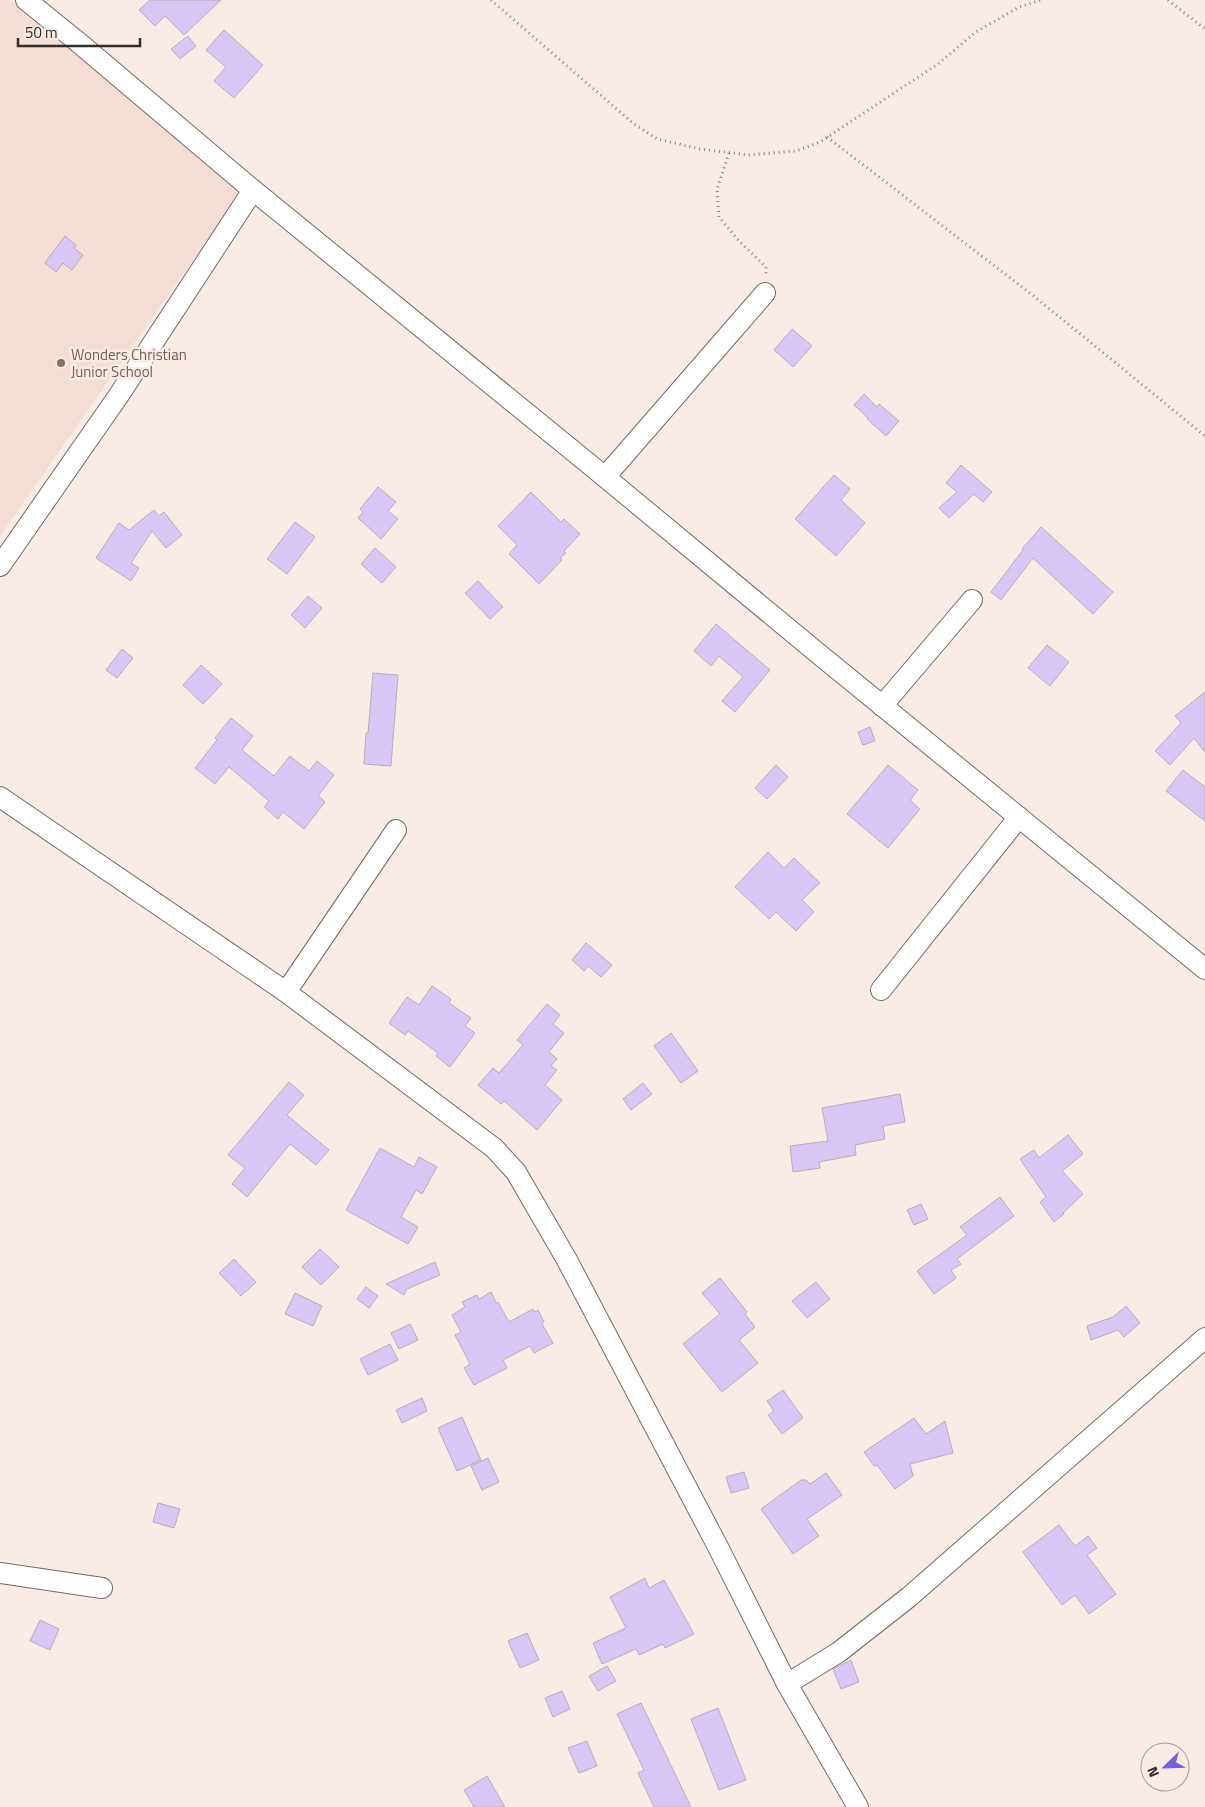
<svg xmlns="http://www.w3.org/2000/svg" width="1205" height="1807" font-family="'Titillium Web',sans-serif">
	<rect width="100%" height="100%" fill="#f9ebe5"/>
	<!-- built -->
	<polygon fill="#f3ddd4" points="0,0 10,0 242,189 0,536"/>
	<!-- building -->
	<g fill="#d8c6f4" stroke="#b3afba">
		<polygon points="150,0 221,0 184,35 165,16 155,26 139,10"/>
		<polygon points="224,30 263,65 234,98 214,81 226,67 206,50"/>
		<polygon points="188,36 196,46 180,59 171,49"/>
		<polygon points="65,236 76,245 74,248 83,255 72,270 63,263 56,272 45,263"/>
		<polygon points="792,329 812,346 793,367 774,350"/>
		<polygon points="864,394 877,407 879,404 899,421 886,436 867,419 868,418 854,405"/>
		<polygon points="961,465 992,492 983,502 974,494 949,518 939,508 957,492 946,483"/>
		<polygon points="834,475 850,489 841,500 865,523 836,556 795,519"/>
		<polygon points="378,487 396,502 388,511 398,519 381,539 358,518 363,512 360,509"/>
		<polygon points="531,492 561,522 564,519 580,534 564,551 566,553 560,558 562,560 539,584 509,554 517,545 498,526"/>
		<polygon points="154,510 159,516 164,512 182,535 166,548 152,531 131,563 139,568 131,581 96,558 119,523 129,530"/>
		<polygon points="295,522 315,537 287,574 267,559"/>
		<polygon points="1041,527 1113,592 1093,614 1033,558 1001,600 991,592 1023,550 1022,549"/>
		<polygon points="375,548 396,567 382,583 361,564"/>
		<polygon points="478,581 503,607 490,619 465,593"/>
		<polygon points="308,596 322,608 305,628 291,615"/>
		<polygon points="716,624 770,670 735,712 722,701 743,677 719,656 711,666 694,651"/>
		<polygon points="1047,645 1069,662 1050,686 1028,668"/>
		<polygon points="122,649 133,658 117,678 106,670"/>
		<polygon points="201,665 222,684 203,704 183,685"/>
		<polygon points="373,673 398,675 391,766 364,764 366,733 368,733"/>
		<polygon points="1205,692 1205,752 1194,738 1170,765 1155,751 1181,723 1175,716"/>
		<polygon points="231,718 253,736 242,750 274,776 290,756 309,771 317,761 334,775 318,796 325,802 304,829 283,812 278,819 264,807 269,801 229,767 215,784 195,768 217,740 215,738"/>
		<polygon points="870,727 875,741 863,745 858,732"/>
		<polygon points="776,765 788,777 767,799 755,788"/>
		<polygon points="888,765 918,790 910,800 920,809 888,848 847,814"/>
		<polygon points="1183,770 1205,787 1205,821 1166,791"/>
		<polygon points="768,852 784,868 794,858 820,883 802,900 814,912 796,931 776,912 769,919 735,887"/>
		<polygon points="586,943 612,965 601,977 588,966 584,971 572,960"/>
		<polygon points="432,986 451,999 449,1003 471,1018 465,1026 475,1033 450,1067 436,1056 438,1053 408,1031 405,1035 389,1023 407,997 419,1005"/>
		<polygon points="547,1004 560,1015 553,1024 564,1033 549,1052 557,1059 551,1066 557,1070 545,1085 562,1100 537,1130 504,1101 501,1104 478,1085 493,1068 499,1073 523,1045 517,1040"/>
		<polygon points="671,1033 698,1071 681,1083 654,1046"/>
		<polygon points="289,1082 304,1095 287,1115 329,1150 316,1165 290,1144 247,1197 232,1184 245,1168 228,1155"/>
		<polygon points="643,1083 652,1094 631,1110 623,1099"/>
		<polygon points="900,1094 905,1122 883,1126 885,1139 855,1145 856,1155 819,1162 820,1168 793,1172 790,1146 828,1141 822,1108"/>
		<polygon points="1068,1135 1083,1154 1062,1171 1083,1194 1063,1213 1064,1214 1054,1222 1040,1202 1046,1197 1020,1159 1034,1150 1039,1158"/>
		<polygon points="380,1148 414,1167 419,1157 437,1167 422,1194 416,1190 401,1217 418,1227 408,1244 346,1210"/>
		<polygon points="1000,1197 1014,1216 957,1259 961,1264 951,1270 956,1278 934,1294 917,1271 967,1235 960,1227"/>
		<polygon points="921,1204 928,1219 914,1225 907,1210"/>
		<polygon points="320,1249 339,1267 321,1285 302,1267"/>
		<polygon points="234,1259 256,1282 241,1296 219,1273"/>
		<polygon points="435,1262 440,1275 407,1289 404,1295 386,1284"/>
		<polygon points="720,1278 747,1312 745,1314 755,1327 739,1340 758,1363 722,1392 683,1344 720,1314 702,1293"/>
		<polygon points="816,1282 830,1299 807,1318 792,1301"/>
		<polygon points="366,1287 378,1296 369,1308 357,1299"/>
		<polygon points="491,1292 496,1303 498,1302 509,1322 533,1309 535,1312 538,1310 544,1322 542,1324 553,1343 534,1353 530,1346 503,1360 507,1368 474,1385 464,1368 470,1364 455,1335 461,1332 452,1315 465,1307 462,1302 477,1295 479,1299"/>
		<polygon points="295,1293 322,1306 313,1326 285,1314"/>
		<polygon points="1126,1306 1140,1323 1124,1337 1118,1330 1091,1340 1087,1326 1113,1317"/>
		<polygon points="410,1324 418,1340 399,1349 391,1333"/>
		<polygon points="390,1344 398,1360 368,1375 360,1359"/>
		<polygon points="783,1390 803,1418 782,1434 768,1415 774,1411 767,1401"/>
		<polygon points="422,1398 427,1411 402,1423 396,1410"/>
		<polygon points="462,1417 481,1460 457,1471 438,1428"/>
		<polygon points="914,1418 926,1434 945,1421 953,1453 910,1464 913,1476 895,1489 877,1465 874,1466 864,1452"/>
		<polygon points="488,1458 499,1482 482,1490 471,1466"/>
		<polygon points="744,1472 749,1488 731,1493 726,1477"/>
		<polygon points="826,1473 842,1495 807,1519 819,1536 793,1554 761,1509 801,1480 806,1480 810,1484"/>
		<polygon points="158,1503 180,1509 174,1528 153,1522"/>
		<polygon points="1059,1525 1075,1546 1088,1536 1097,1548 1087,1555 1116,1594 1089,1614 1075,1595 1062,1605 1023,1552"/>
		<polygon points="645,1578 649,1588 664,1580 694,1634 665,1648 663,1644 639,1655 636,1649 602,1664 593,1643 626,1628 610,1597"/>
		<polygon points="40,1620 59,1629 50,1650 30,1641"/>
		<polygon points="527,1633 539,1660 520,1668 508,1641"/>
		<polygon points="851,1660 859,1682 841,1689 833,1669"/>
		<polygon points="607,1666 616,1681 598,1691 589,1676"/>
		<polygon points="562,1691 570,1709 553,1717 545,1698"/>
		<polygon points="641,1703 691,1807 654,1807 638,1773 644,1770 617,1714"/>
		<polygon points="718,1708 746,1780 719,1790 691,1719"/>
		<polygon points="587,1741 597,1766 579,1773 568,1748"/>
		<polygon points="487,1776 505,1807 474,1807 464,1790"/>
	</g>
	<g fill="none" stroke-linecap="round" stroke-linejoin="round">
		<defs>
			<g id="minor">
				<polyline points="26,0 78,42 253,190 605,477 820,655 1205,969"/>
				<polyline points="605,477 765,293"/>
				<polyline points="0,566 119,395 253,190"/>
				<polyline points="882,706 972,600"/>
				<polyline points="0,797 286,992 494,1148 516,1172 567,1260 717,1545 787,1684 858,1807"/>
				<polyline points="881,990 1019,817"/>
				<polyline points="286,992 396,830"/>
				<polyline points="0,1573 102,1588"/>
				<polyline points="787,1684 839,1652 909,1597 1205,1338"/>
			</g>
		</defs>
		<!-- minor casing -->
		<use href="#minor" stroke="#766a65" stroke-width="22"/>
		<!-- path -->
		<g stroke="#8c837f" stroke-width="3" stroke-dasharray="1 4" stroke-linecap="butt">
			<polyline points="491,0 634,124 657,139 700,149 748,155 796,151 820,142 882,101 938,64 976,32 1019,7 1041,0"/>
			<polyline points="1168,0 1205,29"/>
			<polyline points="827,137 1035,297 1205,436"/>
			<polyline points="729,153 717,189 719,217 739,241 766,267 766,277"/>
		</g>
		<!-- minor -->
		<use href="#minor" stroke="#fff" stroke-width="20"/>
	</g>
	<!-- markers -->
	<circle fill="#8d6e63" stroke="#f9ebe5" stroke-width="2" cx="61" cy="363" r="5"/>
	<g text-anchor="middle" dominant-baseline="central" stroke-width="5" stroke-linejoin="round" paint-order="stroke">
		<!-- education labels -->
		<g font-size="15" fill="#785e54" stroke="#f9ebe5" text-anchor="start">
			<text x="71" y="354">Wonders Christian<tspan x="71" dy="17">Junior School</tspan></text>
		</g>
	</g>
	<!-- north arrow -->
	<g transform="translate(1165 1767) rotate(247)"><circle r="24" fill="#f9ebe5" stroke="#a99f9b"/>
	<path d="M0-4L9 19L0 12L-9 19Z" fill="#7262dd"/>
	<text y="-8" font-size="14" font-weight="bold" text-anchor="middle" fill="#322d2b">N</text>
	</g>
	<!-- scale -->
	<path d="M18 38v8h122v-8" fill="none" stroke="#322d2b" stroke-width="2.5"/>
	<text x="25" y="38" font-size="15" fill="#322d2b" stroke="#f9ebe5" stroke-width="4" paint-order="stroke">50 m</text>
</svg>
